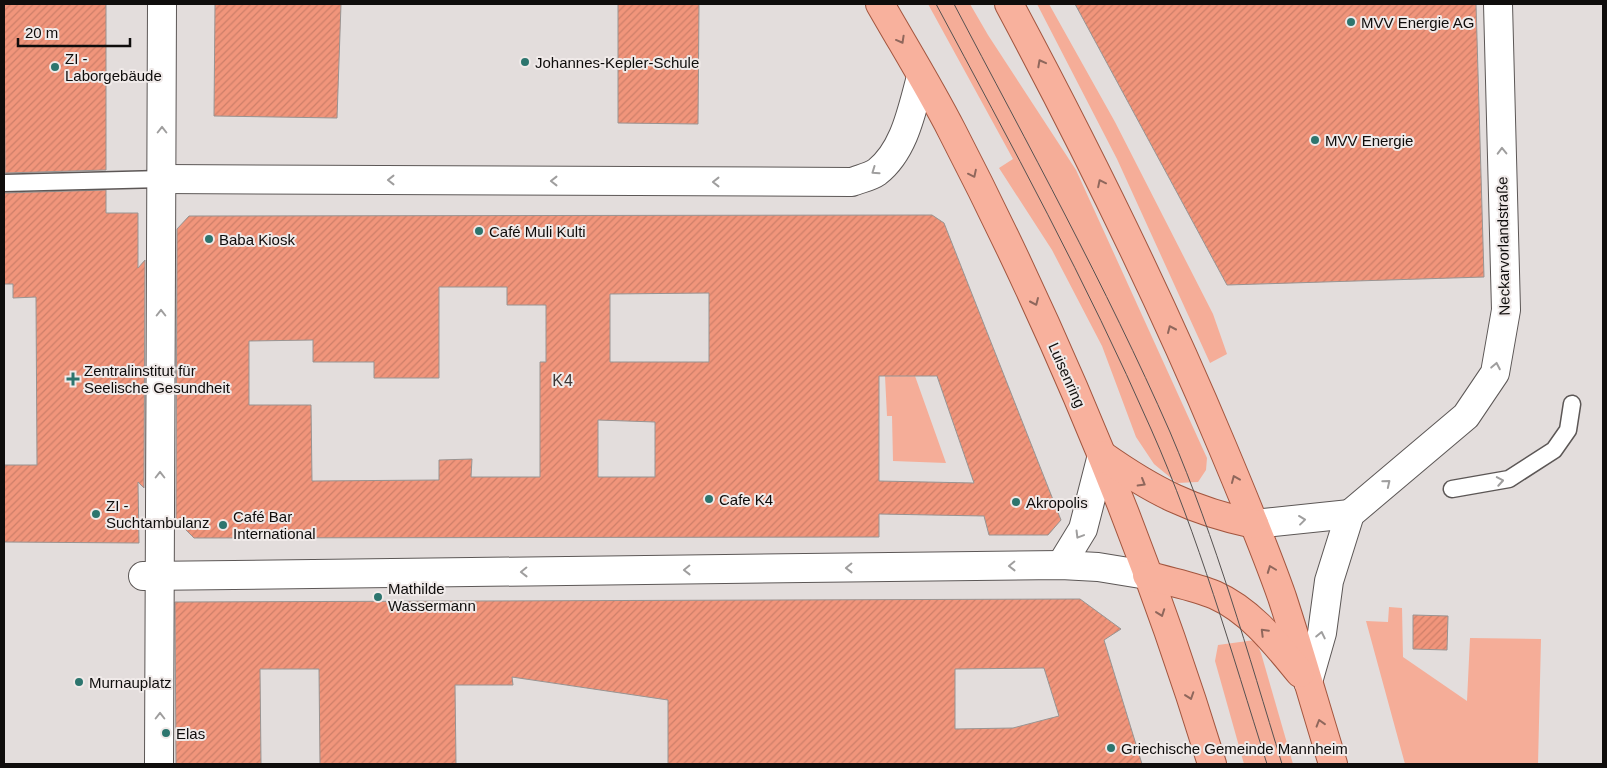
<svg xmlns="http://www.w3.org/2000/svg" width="1607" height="768" font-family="Helvetica,sans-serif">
	<defs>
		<pattern id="building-hatch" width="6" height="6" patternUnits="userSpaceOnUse" patternTransform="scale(1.25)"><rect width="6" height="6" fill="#f1957b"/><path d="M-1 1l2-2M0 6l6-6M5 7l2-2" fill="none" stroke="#cd7f69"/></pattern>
	</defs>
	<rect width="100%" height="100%" fill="#e3dddc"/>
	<!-- grass -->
	<g fill="#f5ad98">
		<polygon points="928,4 970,4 988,35 1076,170 1207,458 1206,470 1198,482 1177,483 1154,464 1136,437 1102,346 1052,250 999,168 1013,159"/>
		<polygon points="1037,4 1049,4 1115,122 1213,314 1227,354 1210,363 1117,159"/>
		<polygon points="885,376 915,376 946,463 893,461 892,416 887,416"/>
		<polygon points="1389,607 1402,608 1403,657 1467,701 1470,638 1541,639 1538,764 1405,764 1366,621 1388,622"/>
		<polygon points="1255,640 1261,653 1293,764 1244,764 1215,661 1218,645"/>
	</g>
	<!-- building -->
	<g fill="url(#building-hatch)" stroke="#999492" fill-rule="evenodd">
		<polygon points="4,4 106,4 106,170 5,173"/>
		<polygon points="215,4 341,4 337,118 214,116"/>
		<polygon points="618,4 699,4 698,124 618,123"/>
		<polygon points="1075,4 1476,4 1484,277 1227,285"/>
		<polygon points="106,190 106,213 138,213 138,268 145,260 144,488 138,482 139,543 4,542 4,465 37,465 36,297 13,298 13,284 4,284 4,193"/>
		<path d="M932,215L944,223L1061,520L1048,535H989L984,516L879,514V537L194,538L176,520L177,229L189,216ZM439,287H507V305H546V362H540V477H471L472,459L439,460V480L312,481L311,405H249V341L313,340V362H374V378H439ZM709,293V362H610V294ZM879,376H937L974,483L879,481ZM598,420L655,422V477H598Z"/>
		<path d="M1080,599L1121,629L1104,640L1142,764H668V700L512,677L513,685H455L456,764H320L319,669H260L261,764H176L175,602ZM1044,668L1059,716L1013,728L955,729V669Z"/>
		<polygon points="1413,615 1448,616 1447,650 1413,649"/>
	</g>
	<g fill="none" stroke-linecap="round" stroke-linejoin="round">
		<defs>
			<g id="service">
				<polyline points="4,183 162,179"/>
				<polyline points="1452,489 1509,479 1554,450 1568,430 1572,404"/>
			</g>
			<g id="minor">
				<path d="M162,179L852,182C859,179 870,177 877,172C905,150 912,109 921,77"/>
				<polyline points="1254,524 1350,514"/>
				<polyline points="1061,565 1083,529 1102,455"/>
				<polyline points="143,576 1061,565 1098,567 1147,575"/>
				<polyline points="1308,682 1322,633 1329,581 1350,514 1466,416 1495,373 1506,310 1498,4"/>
				<polyline points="159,764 162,4"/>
			</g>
			<g id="primary">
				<path d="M880,4C904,46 930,88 952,131C1057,334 1145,546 1212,764"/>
				<path d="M1009,4C1086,148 1159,295 1222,446C1243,496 1264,546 1282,597C1300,652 1316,709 1333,764"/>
				<path d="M1102,455C1153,491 1192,511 1254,524"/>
				<path d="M1147,575C1169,582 1194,586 1215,595C1251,611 1276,644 1300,673"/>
			</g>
		</defs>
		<!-- service casing -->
		<use href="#service" stroke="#5c5756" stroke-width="19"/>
		<!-- minor casing -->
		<use href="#minor" stroke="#5c5756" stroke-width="30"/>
		<!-- primary casing -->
		<use href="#primary" stroke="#a3563f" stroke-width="30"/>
		<!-- service -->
		<use href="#service" stroke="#fff" stroke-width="16"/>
		<!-- minor -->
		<use href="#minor" stroke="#fff" stroke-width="28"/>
		<!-- primary -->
		<use href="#primary" stroke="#f8b19d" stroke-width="28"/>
		<!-- tram -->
		<g stroke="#565251" stroke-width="1">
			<path d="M936,4C1011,144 1087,283 1151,429C1199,537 1231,651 1267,764"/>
			<path d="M954,4C1028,145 1106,286 1170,432C1216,540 1248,653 1282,764"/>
		</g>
	</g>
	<!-- one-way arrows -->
	<defs><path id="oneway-chevron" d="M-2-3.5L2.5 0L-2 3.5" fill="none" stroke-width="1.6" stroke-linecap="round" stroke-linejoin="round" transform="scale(1.25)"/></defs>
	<g stroke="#8f675c">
		<use href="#oneway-chevron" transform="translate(901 40) rotate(61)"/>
		<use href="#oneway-chevron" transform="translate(1041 63) rotate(-118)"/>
		<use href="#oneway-chevron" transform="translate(973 174) rotate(64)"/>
		<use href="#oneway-chevron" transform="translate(1101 183) rotate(-116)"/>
		<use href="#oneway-chevron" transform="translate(1035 302) rotate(66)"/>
		<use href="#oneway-chevron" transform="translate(1171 329) rotate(-114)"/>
		<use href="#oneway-chevron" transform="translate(1235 479) rotate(-113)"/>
		<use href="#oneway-chevron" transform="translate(1142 483) rotate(30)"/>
		<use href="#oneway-chevron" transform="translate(1271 569) rotate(-111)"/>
		<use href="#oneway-chevron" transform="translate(1161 613) rotate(70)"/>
		<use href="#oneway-chevron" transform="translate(1264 632) rotate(-135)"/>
		<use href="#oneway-chevron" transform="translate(1190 696) rotate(71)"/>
		<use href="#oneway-chevron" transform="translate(1320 723) rotate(-107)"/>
	</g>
	<g stroke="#9f9e9e">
		<use href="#oneway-chevron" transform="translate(162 130) rotate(-90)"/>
		<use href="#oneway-chevron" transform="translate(1502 151) rotate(-91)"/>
		<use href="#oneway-chevron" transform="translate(875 171) rotate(145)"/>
		<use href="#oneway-chevron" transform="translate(391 180) rotate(-180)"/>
		<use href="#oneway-chevron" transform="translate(554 181) rotate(-180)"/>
		<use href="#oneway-chevron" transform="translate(716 182) rotate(-180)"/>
		<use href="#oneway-chevron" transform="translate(161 313) rotate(-90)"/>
		<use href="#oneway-chevron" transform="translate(1496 366) rotate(-79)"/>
		<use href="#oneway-chevron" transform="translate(160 475) rotate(-90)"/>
		<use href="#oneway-chevron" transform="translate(1500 481) rotate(-10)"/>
		<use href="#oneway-chevron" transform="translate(1387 483) rotate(-39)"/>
		<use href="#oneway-chevron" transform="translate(1302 520) rotate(-7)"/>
		<use href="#oneway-chevron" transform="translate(1079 535) rotate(121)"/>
		<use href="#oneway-chevron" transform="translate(1012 566) rotate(179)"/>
		<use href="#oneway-chevron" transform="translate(849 568) rotate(179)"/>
		<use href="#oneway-chevron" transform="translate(687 570) rotate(179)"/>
		<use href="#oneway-chevron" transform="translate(524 572) rotate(179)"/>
		<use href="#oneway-chevron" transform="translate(1321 635) rotate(-78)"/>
		<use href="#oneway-chevron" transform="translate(160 716) rotate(-90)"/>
	</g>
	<!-- markers -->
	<g fill="#2d756e" stroke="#f0eae9" stroke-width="2">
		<circle cx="1351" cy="22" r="5"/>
		<circle cx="525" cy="62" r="5"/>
		<circle cx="55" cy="67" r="5"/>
		<circle cx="1315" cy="140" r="5"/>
		<circle cx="479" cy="231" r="5"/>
		<circle cx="209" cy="239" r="5"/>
		<path d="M70.5 371.5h5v5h5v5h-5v5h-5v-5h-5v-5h5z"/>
		<circle cx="709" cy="499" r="5"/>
		<circle cx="1016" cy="502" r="5"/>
		<circle cx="96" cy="514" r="5"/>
		<circle cx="223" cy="525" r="5"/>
		<circle cx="378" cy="597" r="5"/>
		<circle cx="79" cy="682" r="5"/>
		<circle cx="166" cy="733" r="5"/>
		<circle cx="1111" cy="748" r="5"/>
	</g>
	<g text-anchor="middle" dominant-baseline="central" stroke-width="4" stroke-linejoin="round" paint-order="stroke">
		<!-- poi labels -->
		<g font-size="15" fill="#0f0d0c" stroke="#f0eae9" text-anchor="start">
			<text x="1361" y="22">MVV Energie AG</text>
			<text x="65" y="58">ZI -<tspan x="65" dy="17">Laborgebäude</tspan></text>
			<text x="535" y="62">Johannes-Kepler-Schule</text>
			<text x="1325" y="140">MVV Energie</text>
			<text x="489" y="231">Café Muli Kulti</text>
			<text x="219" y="239">Baba Kiosk</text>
			<text x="84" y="370">Zentralinstitut für<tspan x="84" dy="17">Seelische Gesundheit</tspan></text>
			<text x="719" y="499">Cafe K4</text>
			<text x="1026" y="502">Akropolis</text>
			<text x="106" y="505">ZI -<tspan x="106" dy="17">Suchtambulanz</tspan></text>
			<text x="233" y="516">Café Bar<tspan x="233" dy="17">International</tspan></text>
			<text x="388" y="588">Mathilde<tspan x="388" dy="17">Wassermann</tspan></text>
			<text x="89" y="682">Murnauplatz</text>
			<text x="176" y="733">Elas</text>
			<text x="1121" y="748">Griechische Gemeinde Mannheim</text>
		</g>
		<!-- street labels -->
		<g font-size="15" fill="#0f0d0c" stroke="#f0eae9">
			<text transform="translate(1503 246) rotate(-91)">Neckarvorlandstraße</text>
			<text transform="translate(1067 375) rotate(66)">Luisenring</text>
		</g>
		<!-- neighbourhood labels -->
		<g font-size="16" letter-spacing="1" fill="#3b3736" stroke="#f0eae9">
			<text x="563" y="380">K4</text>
		</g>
	</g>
	<!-- border -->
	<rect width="1607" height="768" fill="none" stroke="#0f0d0c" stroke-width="10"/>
	<!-- scale -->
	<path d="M18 38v8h112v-8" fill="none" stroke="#0f0d0c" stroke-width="2.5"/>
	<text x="25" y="38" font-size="15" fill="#0f0d0c" stroke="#f0eae9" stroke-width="4" paint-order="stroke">20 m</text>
</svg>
